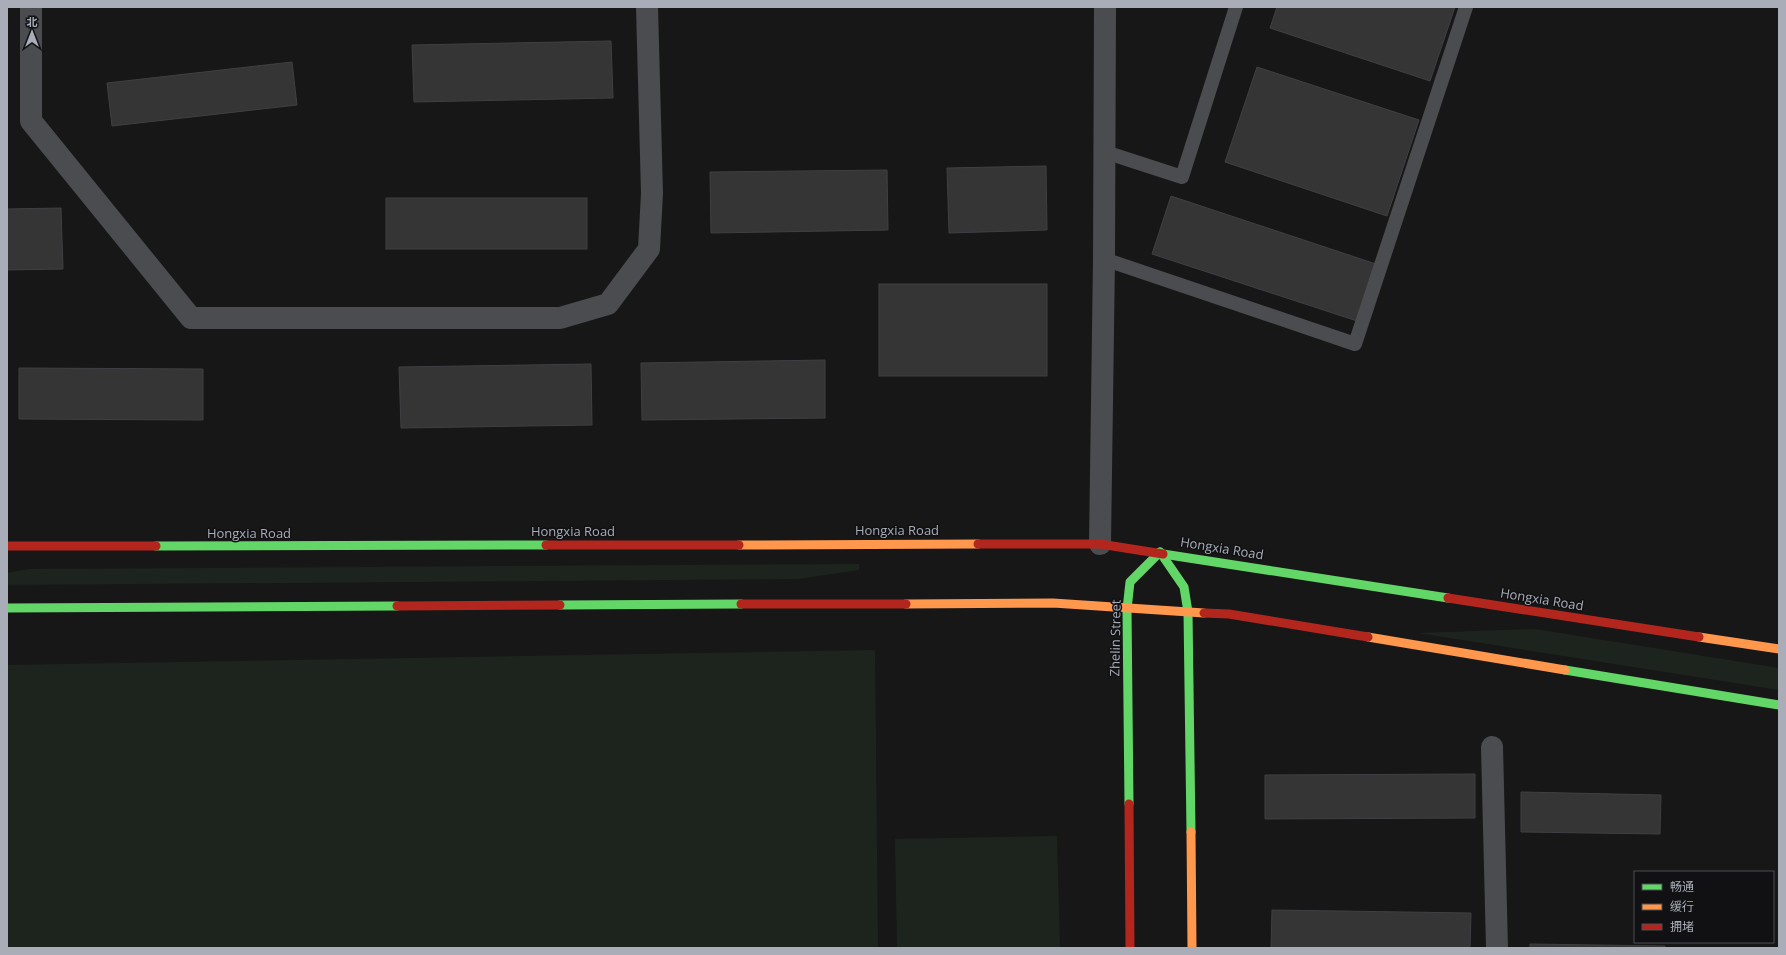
<svg xmlns="http://www.w3.org/2000/svg" width="1786" height="955" font-family="'Open Sans','Noto Sans SC',sans-serif">
	<rect width="100%" height="100%" fill="#171717"/>
	<!-- green -->
	<g fill="#1d241e">
		<polygon points="859,564 859,570 798,579 7,585 7,573 29,569"/>
		<polygon points="1535,629 1779,668 1779,690 1418,633"/>
		<polygon points="875,650 878,948 7,948 7,665"/>
		<polygon points="1057,836 1060,948 897,948 895,839"/>
	</g>
	<!-- building -->
	<g fill="#353536" stroke="#3f4043">
		<polygon points="1277,7 1455,7 1430,81 1270,28"/>
		<polygon points="611,41 613,98 414,102 412,45"/>
		<polygon points="292,62 297,105 112,126 107,83"/>
		<polygon points="1257,67 1419,120 1387,216 1225,162"/>
		<polygon points="1046,166 1047,230 949,233 947,168"/>
		<polygon points="887,170 888,230 711,233 710,172"/>
		<polygon points="1171,196 1376,264 1357,321 1152,254"/>
		<rect x="386" y="198" width="201" height="51"/>
		<polygon points="61,208 63,269 7,270 7,209"/>
		<rect x="879" y="284" width="168" height="92"/>
		<polygon points="825,360 825,418 642,420 641,363"/>
		<polygon points="591,364 592,425 401,428 399,367"/>
		<polygon points="19,368 203,369 203,420 19,419"/>
		<polygon points="1475,774 1475,818 1265,819 1265,775"/>
		<polygon points="1521,792 1661,795 1660,834 1521,832"/>
		<polygon points="1272,910 1471,913 1470,948 1271,948"/>
		<polygon points="1530,944 1665,946 1665,948 1530,948"/>
	</g>
	<g fill="none" stroke-linecap="round" stroke-linejoin="round">
		<!-- lane -->
		<g stroke="#4b4c50" stroke-width="14">
			<polyline points="1105,152 1182,177 1236,7"/>
			<polyline points="1104,259 1355,344 1466,7"/>
		</g>
		<!-- street -->
		<g stroke="#4b4c50" stroke-width="22">
			<polyline points="31,7 31,121 191,318 560,318 608,304 649,249 652,193 647,7"/>
			<polyline points="1100,544 1104,259 1105,7"/>
			<polyline points="1492,747 1497,948"/>
		</g>
		<!-- fast -->
		<g stroke="#63d668" stroke-width="9">
			<polyline points="156,546 546,545"/>
			<polyline points="1160,552 1184,587 1188,612 1191,832"/>
			<polyline points="1163,554 1448,598"/>
			<polyline points="560,605 741,604"/>
			<polyline points="7,608 397,606"/>
			<polyline points="1565,670 1779,705"/>
			<polyline points="1129,804 1127,609 1130,582 1160,552"/>
		</g>
		<!-- slow -->
		<g stroke="#ff974d" stroke-width="9">
			<polyline points="739,545 978,544"/>
			<polyline points="906,604 1053,603 1204,613"/>
			<polyline points="1368,637 1565,670"/>
			<polyline points="1699,637 1779,649"/>
			<polyline points="1191,832 1192,948"/>
		</g>
		<!-- jam -->
		<g stroke="#b3261e" stroke-width="9">
			<polyline points="978,544 1100,544 1163,554"/>
			<polyline points="546,545 739,545"/>
			<polyline points="7,546 156,546"/>
			<polyline points="1448,598 1699,637"/>
			<polyline points="741,604 906,604"/>
			<polyline points="397,606 560,605"/>
			<polyline points="1204,613 1229,614 1368,637"/>
			<polyline points="1129,804 1130,948"/>
		</g>
	</g>
	<g text-anchor="middle" dominant-baseline="central" stroke-width="3" stroke-linejoin="round" paint-order="stroke">
		<!-- street labels -->
		<g font-size="13" fill="#a8adb8" stroke="#111113">
			<text x="897" y="530">Hongxia Road</text>
			<text x="573" y="531">Hongxia Road</text>
			<text x="249" y="533">Hongxia Road</text>
			<text transform="translate(1222 548) rotate(9)">Hongxia Road</text>
			<text transform="translate(1542 599) rotate(9)">Hongxia Road</text>
			<text transform="translate(1115 638) rotate(-89)">Zhelin Street</text>
		</g>
	</g>
	<!-- border -->
	<rect width="1786" height="955" fill="none" stroke="#a8adb8" stroke-width="16"/>
	<!-- legend -->
	<rect x="1634" y="871" width="140" height="72" fill="#111113" stroke="#4d4f55"/>
	<rect x="1642" y="884" width="20" height="6" fill="#63d668" stroke="#4d4f55"/>
	<text x="1670" y="891" font-size="12" fill="#a8adb8">畅通</text>
	<rect x="1642" y="904" width="20" height="6" fill="#ff974d" stroke="#4d4f55"/>
	<text x="1670" y="911" font-size="12" fill="#a8adb8">缓行</text>
	<rect x="1642" y="924" width="20" height="6" fill="#b3261e" stroke="#4d4f55"/>
	<text x="1670" y="931" font-size="12" fill="#a8adb8">拥堵</text>
	<!-- north arrow -->
	<g transform="translate(32 32)" stroke="#111113" stroke-width="3" paint-order="stroke">
	<path d="M0-3L7 15L0 10L-7 15Z" fill="#a8adb8"/>
	<text y="-6" font-size="11" font-weight="bold" text-anchor="middle" fill="#a8adb8">北</text>
	</g>
</svg>
